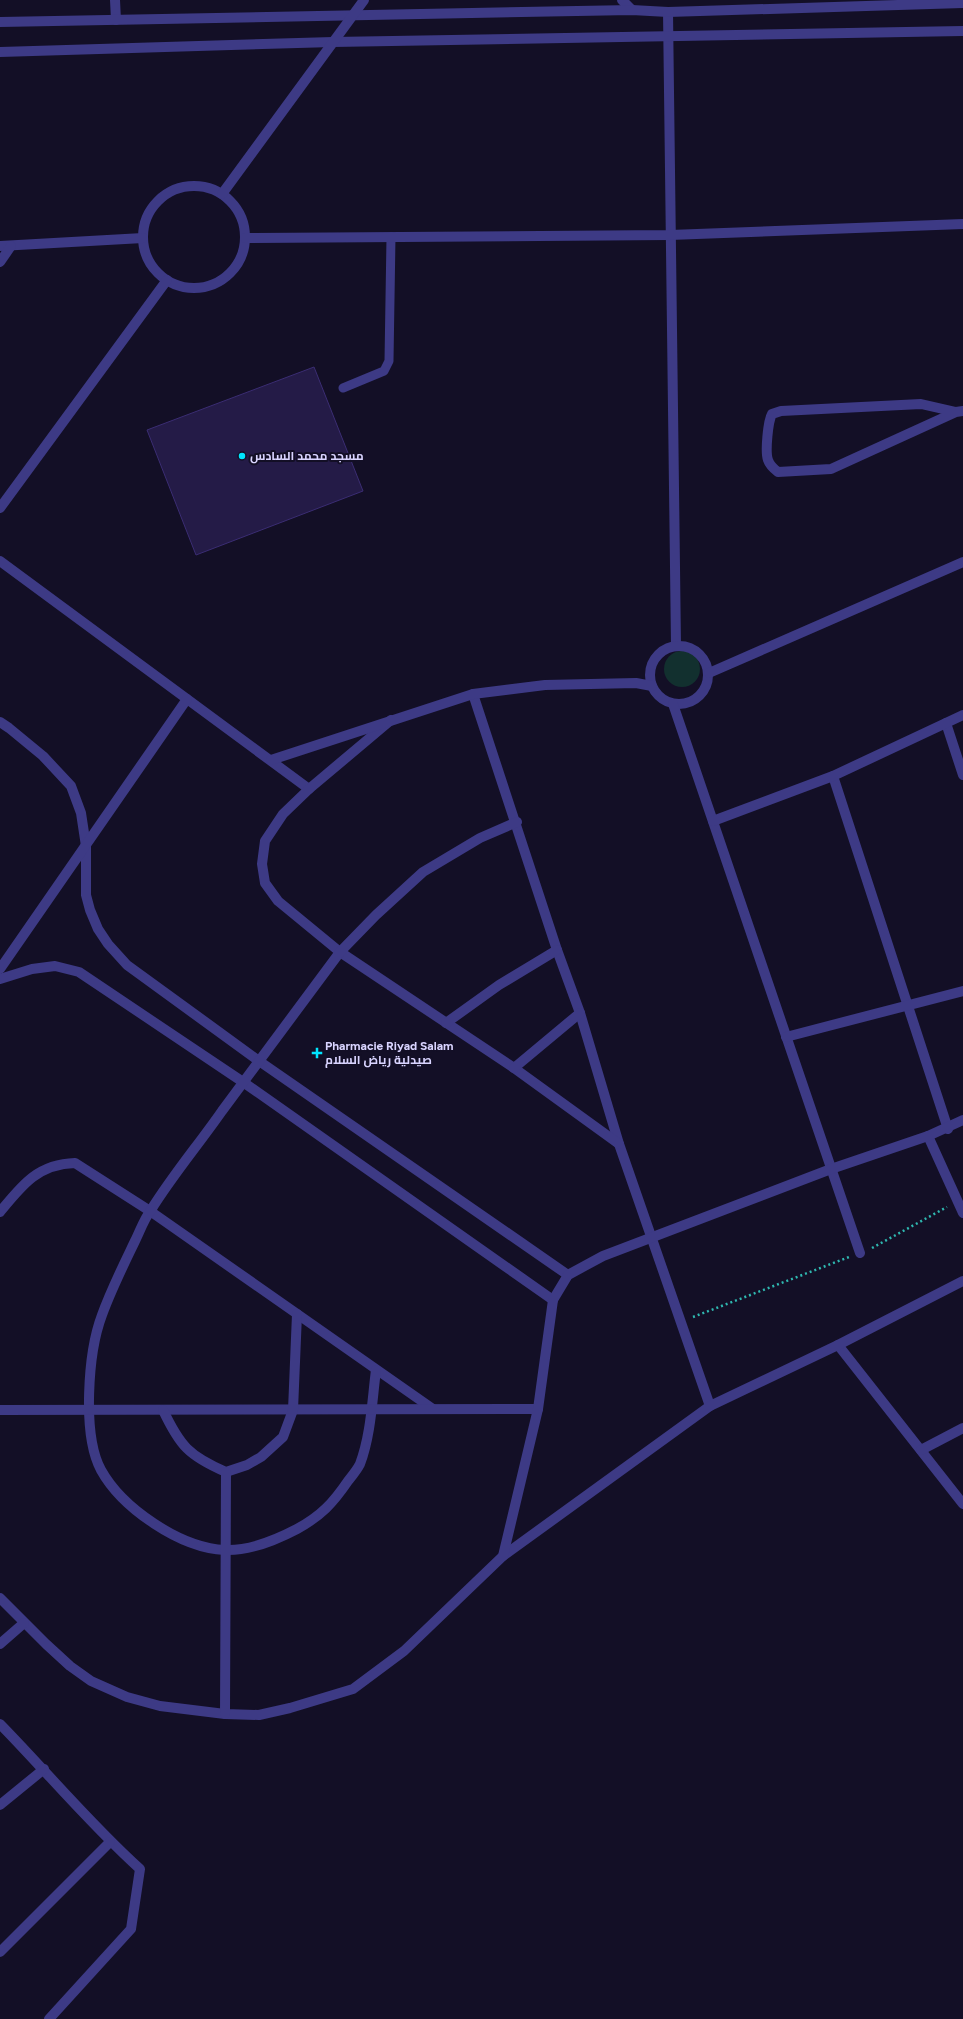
<svg xmlns="http://www.w3.org/2000/svg" width="963" height="2019" font-family="Figtree,Cairo,sans-serif">
	<rect width="100%" height="100%" fill="#130f26"/>
	<!-- green -->
	<circle fill="#12302f" cx="682" cy="669" r="18"/>
	<!-- building -->
	<polygon fill="#241b47" stroke="#3b2d73" points="314,367 363,491 196,555 147,430"/>
	<g fill="none" stroke-linecap="round" stroke-linejoin="round">
		<!-- path -->
		<g stroke="#2fb8b0" stroke-width="2.5" stroke-dasharray="2 3" stroke-linecap="butt">
			<polyline points="872,1248 947,1207"/>
			<polyline points="693,1317 849,1257"/>
		</g>
		<!-- lane -->
		<polyline stroke="#3d3a85" stroke-width="9" points="343,388 384,371 389,361 391,237"/>
		<!-- street -->
		<g stroke="#3d3a85" stroke-width="10">
			<polyline points="115,0 116,20"/>
			<polyline points="622,0 632,10"/>
			<polyline points="668,12 676,646"/>
			<polyline points="0,22 632,10 668,12 963,3"/>
			<polyline points="0,52 333,42 963,31"/>
			<circle cx="194" cy="237" r="51"/>
			<polyline points="222,194 364,0"/>
			<polyline points="245,238 670,235 963,224"/>
			<polyline points="0,246 143,238"/>
			<polyline points="0,262 11,246"/>
			<path d="M956,412L921,404L781,411L772,414C768,421 765,452 768,460C770,466 774,469 778,472L831,469L956,412L963,411"/>
			<polyline points="0,508 167,280"/>
			<polyline points="0,561 309,789"/>
			<circle cx="679" cy="675" r="29"/>
			<polyline points="709,673 963,562"/>
			<polyline points="473,694 557,950 580,1013 619,1144 710,1406"/>
			<polyline points="673,704 860,1253"/>
			<polyline points="391,720 309,789 283,814 265,841 262,864 265,883 278,901 340,952 514,1068 619,1144"/>
			<polyline points="0,722 9,728 43,756 71,786 81,813 86,846 86,895 90,910 98,929 108,944 127,965 259,1061 568,1275"/>
			<polyline points="946,723 963,775"/>
			<polyline points="271,760 473,694 545,685 636,683 652,686"/>
			<polyline points="833,776 948,1129"/>
			<polyline points="713,821 833,776 963,715"/>
			<polyline points="0,969 187,699"/>
			<polyline points="0,979 32,969 55,966 79,972 243,1082 553,1300"/>
			<polyline points="446,1023 499,985 557,950"/>
			<polyline points="786,1037 963,991"/>
			<polyline points="514,1068 580,1013"/>
			<polyline points="928,1136 963,1213"/>
			<path d="M0,1212C22,1185 38,1164 75,1163L150,1211L433,1409"/>
			<polyline points="838,1345 963,1504"/>
			<path d="M376,1370C372,1401 371,1435 360,1464C357,1470 352,1476 348,1481C333,1503 321,1516 297,1529C276,1540 249,1551 225,1550C180,1548 122,1508 101,1470C82,1435 88,1352 102,1315C111,1290 123,1266 135,1241C140,1231 144,1219 151,1210C172,1176 199,1144 222,1111C261,1058 301,1005 340,952L376,915L423,872L480,838L517,822"/>
			<polyline points="0,1410 538,1409"/>
			<path d="M163,1410C180,1446 189,1456 226,1472L247,1465L261,1457L283,1437L293,1410L297,1314"/>
			<polyline points="921,1450 963,1428"/>
			<polyline points="503,1556 710,1406 838,1345 963,1281"/>
			<polyline points="0,1598 46,1644 70,1666 91,1681 127,1697 160,1706 225,1714 259,1715 290,1708 353,1689 404,1651 503,1556 538,1409 553,1300 568,1275 603,1256 831,1169 928,1136 963,1120"/>
			<polyline points="0,1644 24,1623"/>
			<polyline points="225,1714 226,1472"/>
			<path d="M0,1724C47,1772 90,1824 140,1869L131,1929L49,2019"/>
			<polyline points="0,1805 44,1769"/>
			<polyline points="0,1952 110,1842"/>
		</g>
	</g>
	<!-- markers -->
	<g fill="#00e5ff" stroke="#130f26" stroke-width="1.5">
		<circle cx="242" cy="456" r="4"/>
		<path d="M315 1047h4v4h4v4h-4v4h-4v-4h-4v-4h4z"/>
	</g>
	<g text-anchor="middle" dominant-baseline="central" stroke-width="4" stroke-linejoin="round" paint-order="stroke">
		<!-- poi labels -->
		<g font-size="12" font-weight="bold" fill="#d9d4ff" stroke="#130f26" text-anchor="start">
			<text x="250" y="456">مسجد محمد السادس</text>
			<text x="325" y="1046">Pharmacie Riyad Salam<tspan x="325" dy="14">صيدلية رياض السلام</tspan></text>
		</g>
	</g>
</svg>
